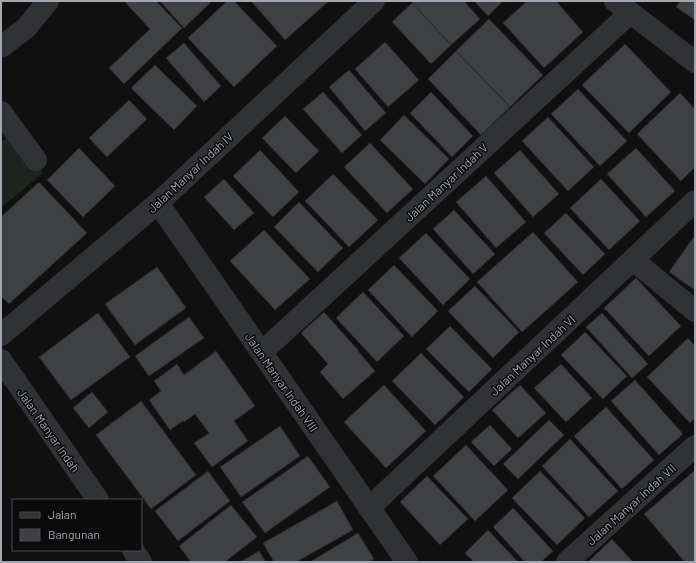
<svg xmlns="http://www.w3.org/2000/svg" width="696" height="563" font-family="Barlow,sans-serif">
	<rect width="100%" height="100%" fill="#101011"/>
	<!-- green -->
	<polygon fill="#1c241d" points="12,134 43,173 1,208 1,142"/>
	<!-- building -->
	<g fill="#3f4044" stroke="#2a2a2d">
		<polygon points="124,1 156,1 182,28 124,84 109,68 150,29"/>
		<polygon points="160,1 212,1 184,28"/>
		<polygon points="227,1 234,1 277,46 234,87 188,38"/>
		<polygon points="251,1 329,1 285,40"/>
		<polygon points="414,1 464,1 480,19 451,45 412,3"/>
		<polygon points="474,1 503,1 488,16"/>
		<polygon points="527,1 556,1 583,32 544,68 503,23"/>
		<polygon points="680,1 695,1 695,20 676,7"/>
		<polygon points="412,3 451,45 431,64 392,22"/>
		<polygon points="489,19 543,75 510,107 456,51"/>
		<polygon points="385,42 419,80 388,107 355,69"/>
		<polygon points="184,43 221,86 204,102 166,58"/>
		<polygon points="625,44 671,92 629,133 582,85"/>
		<polygon points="456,51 510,107 481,135 428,79"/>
		<polygon points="155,65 197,106 174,130 131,88"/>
		<polygon points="349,70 386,113 365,131 329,87"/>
		<polygon points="578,89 627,141 600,166 551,114"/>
		<polygon points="323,92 362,135 342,153 303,109"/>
		<polygon points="431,92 473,136 452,157 410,113"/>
		<polygon points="680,93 695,109 695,167 681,181 637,134"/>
		<polygon points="129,100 147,119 107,157 89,138"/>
		<polygon points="404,115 449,159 425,184 380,140"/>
		<polygon points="285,116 319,151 296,173 262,138"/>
		<polygon points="548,117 594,167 568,191 522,141"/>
		<polygon points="370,143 413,189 387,213 344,167"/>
		<polygon points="79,148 115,186 83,217 47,180"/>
		<polygon points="636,148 675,191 646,217 607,174"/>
		<polygon points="260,150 299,192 273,217 233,176"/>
		<polygon points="520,150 559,194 533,217 494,173"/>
		<polygon points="333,174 378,220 349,247 305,201"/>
		<polygon points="486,176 526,222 496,248 456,202"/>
		<polygon points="224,179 254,213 234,230 204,197"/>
		<polygon points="601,179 640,221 609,250 570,208"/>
		<polygon points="39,182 87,233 9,304 1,296 1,217"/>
		<polygon points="299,202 343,248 318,272 274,227"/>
		<polygon points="454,210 495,254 473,274 433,229"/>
		<polygon points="566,213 605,254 583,275 544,233"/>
		<polygon points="264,230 310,279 275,310 230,261"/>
		<polygon points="533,232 578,282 522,332 477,282"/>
		<polygon points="426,233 470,279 443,305 399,258"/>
		<polygon points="695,235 695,290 669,272"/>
		<polygon points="394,265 438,311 412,337 368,290"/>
		<polygon points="157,267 186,308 135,345 105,304"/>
		<polygon points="636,278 681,326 649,356 604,308"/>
		<polygon points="475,286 519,332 493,358 448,311"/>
		<polygon points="363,292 404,336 377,362 336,318"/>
		<polygon points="324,312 358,350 358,351 375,371 343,399 320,372 328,364 301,333"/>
		<polygon points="98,313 130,357 71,400 39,357"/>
		<polygon points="602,313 648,364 632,378 586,327"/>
		<polygon points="189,317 204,338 149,376 135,356"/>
		<polygon points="450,326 492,369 469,392 426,349"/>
		<polygon points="585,332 627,376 603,399 561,355"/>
		<polygon points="688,338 695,346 695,418 690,423 647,377"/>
		<polygon points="216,351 255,406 234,421 248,441 212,467 194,443 209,433 195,414 184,422 183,421 170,430 149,400 161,391 154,381 177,364 184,375"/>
		<polygon points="421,353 464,397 435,425 392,381"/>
		<polygon points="561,364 592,398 566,422 534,388"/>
		<polygon points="635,380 683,434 659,455 611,401"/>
		<polygon points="384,385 426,431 386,468 344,422"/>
		<polygon points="520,385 546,413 518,438 492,410"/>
		<polygon points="92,392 108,412 89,428 73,408"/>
		<polygon points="141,401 196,475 151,509 96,435"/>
		<polygon points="606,407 654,460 622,489 574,436"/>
		<polygon points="549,420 564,435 518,479 503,464"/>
		<polygon points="490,425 512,449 494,466 471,442"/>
		<polygon points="280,426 300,456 241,497 220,467"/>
		<polygon points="570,439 618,491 589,517 542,466"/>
		<polygon points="466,445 508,490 475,521 433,476"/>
		<polygon points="308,456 330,487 265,533 242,502"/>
		<polygon points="695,470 695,562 685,562 644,514"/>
		<polygon points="208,471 230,501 178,541 155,511"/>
		<polygon points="540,471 585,518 557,545 512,498"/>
		<polygon points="427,476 468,519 440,545 400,502"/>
		<polygon points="337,501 353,530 296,562 274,562 263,543"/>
		<polygon points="231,505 257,537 225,562 191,562 179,546"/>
		<polygon points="513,508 553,551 541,562 525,562 493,527"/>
		<polygon points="488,530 518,562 474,562 465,553"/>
		<polygon points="358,533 374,559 368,562 310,562"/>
		<polygon points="612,539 633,562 588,562"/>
		<polygon points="259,551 266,562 240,562"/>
	</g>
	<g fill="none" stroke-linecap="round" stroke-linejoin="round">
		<!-- minor -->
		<g stroke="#313236" stroke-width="22">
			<polyline points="615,1 695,62"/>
			<polyline points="1,47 26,28 48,1"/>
			<polyline points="1,112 36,160"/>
			<polyline points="158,203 407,562"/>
			<polyline points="633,260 695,311"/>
			<polyline points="1,335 158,203 374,1"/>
			<polyline points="262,352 630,13"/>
			<polyline points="1,360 98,500"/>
			<polyline points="369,508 695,201"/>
			<polyline points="133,550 141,562"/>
			<polyline points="567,562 695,446"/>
		</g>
	</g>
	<g text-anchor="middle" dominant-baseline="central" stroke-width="3" stroke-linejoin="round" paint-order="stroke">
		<!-- street labels -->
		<g font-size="12" fill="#a1a8b2" stroke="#0b0b0c">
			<text transform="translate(190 172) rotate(-43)">Jalan Manyar Indah IV</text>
			<text transform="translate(446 182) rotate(-43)">Jalan Manyar Indah V</text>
			<text transform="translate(532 355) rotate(-43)">Jalan Manyar Indah VI</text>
			<text transform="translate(282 382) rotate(55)">Jalan Manyar Indah VIII</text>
			<text transform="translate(49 430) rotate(55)">Jalan Manyar Indah</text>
			<text transform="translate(631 504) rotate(-42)">Jalan Manyar Indah VII</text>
		</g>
	</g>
	<!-- border -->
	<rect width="696" height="563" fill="none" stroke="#a1a8b2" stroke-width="4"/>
	<!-- legend -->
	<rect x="12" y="499" width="130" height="52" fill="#0b0b0c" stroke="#474a4e"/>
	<rect x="20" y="512" width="20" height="6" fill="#313236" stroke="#474a4e"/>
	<text x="48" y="519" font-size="12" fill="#a1a8b2">Jalan</text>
	<rect x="20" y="529" width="20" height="12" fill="#3f4044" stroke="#474a4e"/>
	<text x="48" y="539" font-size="12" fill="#a1a8b2">Bangunan</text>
</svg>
